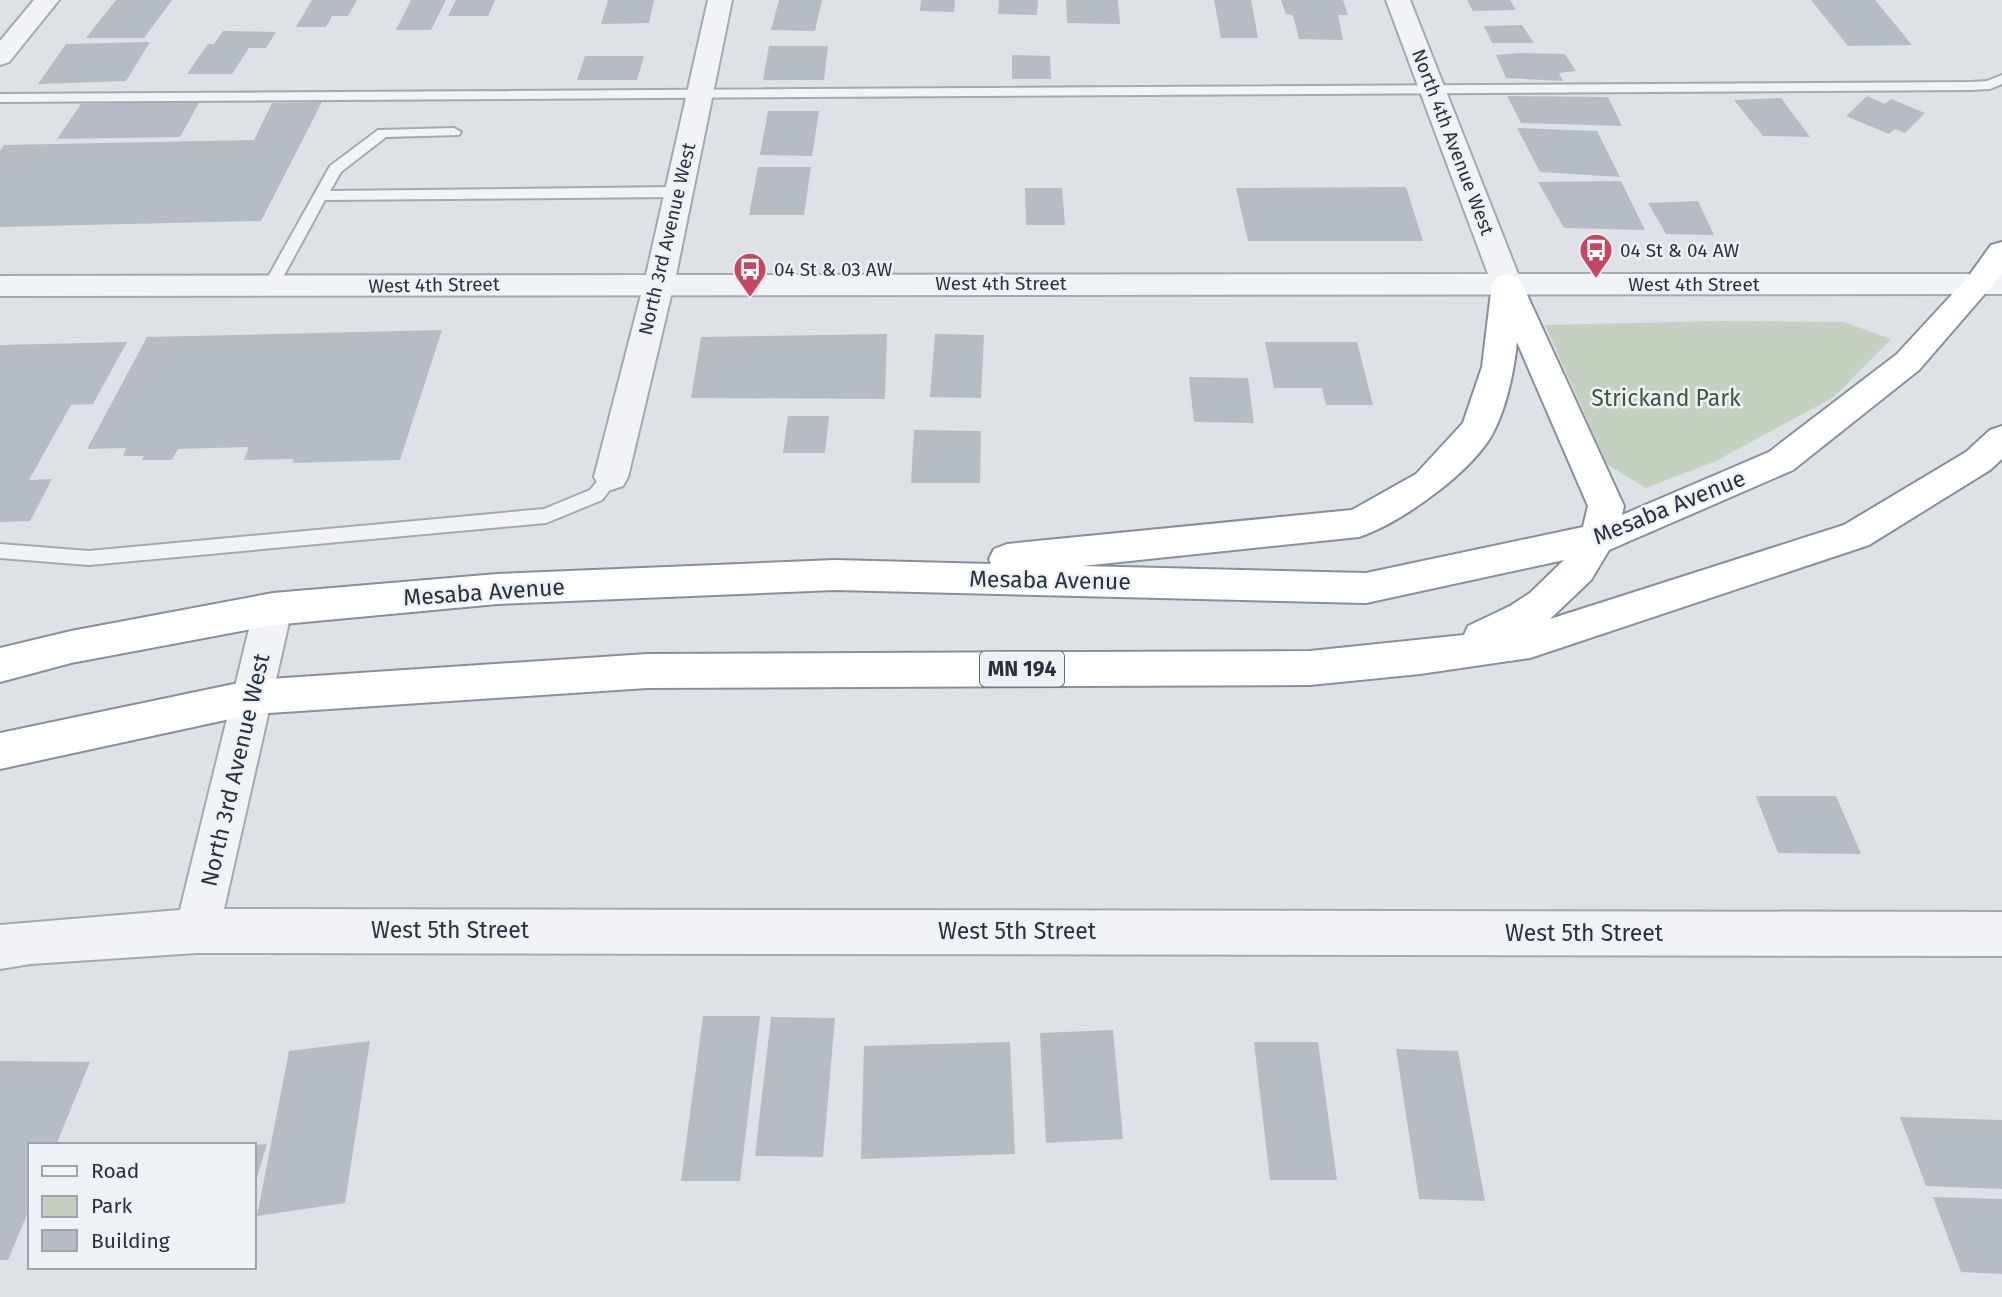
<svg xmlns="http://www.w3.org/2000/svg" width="2002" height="1297" font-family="'Fira Sans',sans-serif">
	<rect width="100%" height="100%" fill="#dee2e7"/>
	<!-- green -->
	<polygon fill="#c5d1c0" points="1721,321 1844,322 1891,339 1834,397 1716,461 1646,488 1607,464 1545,325"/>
	<!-- building -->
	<g fill="#b6bcc4">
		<polygon points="116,0 172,0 144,38 86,38"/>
		<polygon points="312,0 357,0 348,16 332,16 326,27 296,27"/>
		<polygon points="411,0 446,0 431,30 396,30"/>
		<polygon points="456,0 495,0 488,16 448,16"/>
		<polygon points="608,0 654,0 649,23 601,24"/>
		<polygon points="779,0 822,0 815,31 771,30"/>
		<polygon points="921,0 955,0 954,12 920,11"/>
		<polygon points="999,0 1038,0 1037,15 998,14"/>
		<polygon points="1066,0 1118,0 1120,24 1067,23"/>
		<polygon points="1214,0 1251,0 1258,38 1221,38"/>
		<polygon points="1281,0 1343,0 1348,15 1338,15 1343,40 1299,39 1293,15 1286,14"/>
		<polygon points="1467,0 1510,0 1516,10 1473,11"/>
		<polygon points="1811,0 1875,0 1912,45 1848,46"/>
		<polygon points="1522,25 1534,43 1492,43 1484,26"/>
		<polygon points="223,31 276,32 266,48 249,48 232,74 187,74 208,44 214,44"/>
		<polygon points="150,42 126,81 38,84 66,44"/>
		<polygon points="769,46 828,46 824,80 763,80"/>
		<polygon points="1520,53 1565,54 1576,71 1559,73 1563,81 1506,78 1496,55"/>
		<polygon points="1012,55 1050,56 1051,79 1012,79"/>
		<polygon points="585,56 644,56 637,80 577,80"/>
		<polygon points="1507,96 1608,97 1622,126 1521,123"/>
		<polygon points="1867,96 1885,104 1891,99 1925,113 1905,133 1895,129 1889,134 1846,116"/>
		<polygon points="1781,98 1810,137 1763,136 1734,100"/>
		<polygon points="200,101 180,137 57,139 81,104"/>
		<polygon points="322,102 261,221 0,227 0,151 4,145 254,140 272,103"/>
		<polygon points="768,111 819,111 812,156 760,155"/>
		<polygon points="1517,128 1597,131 1620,177 1540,172"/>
		<polygon points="758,167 811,167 804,215 749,215"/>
		<polygon points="1621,181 1645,230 1564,228 1538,182"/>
		<polygon points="1406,187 1423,241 1248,241 1236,188"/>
		<polygon points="1025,188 1062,188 1065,225 1026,225"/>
		<polygon points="1698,201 1714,235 1666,234 1648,203"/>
		<polygon points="442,330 400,460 292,463 294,459 244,460 249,447 178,449 172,460 142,460 144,456 123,456 126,448 87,449 147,337"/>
		<polygon points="887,334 885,399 691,398 701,337"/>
		<polygon points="935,334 984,335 981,398 930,397"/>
		<polygon points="127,342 93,404 71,405 29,480 52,479 30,521 0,522 0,345"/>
		<polygon points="1265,342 1357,342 1373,405 1326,405 1322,388 1274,388"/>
		<polygon points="1189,377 1248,378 1254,423 1194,422"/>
		<polygon points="788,416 829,416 825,453 783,453"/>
		<polygon points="914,430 981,431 980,483 911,483"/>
		<polygon points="1756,796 1836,796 1861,854 1778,853"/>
		<polygon points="703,1016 760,1016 740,1181 681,1181"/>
		<polygon points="771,1017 835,1018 823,1157 755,1156"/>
		<polygon points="1113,1030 1123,1139 1046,1143 1040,1033"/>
		<polygon points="370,1041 345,1203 257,1216 289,1051"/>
		<polygon points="1010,1042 1015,1154 861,1159 864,1046"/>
		<polygon points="1254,1042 1318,1042 1337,1180 1270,1180"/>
		<polygon points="1396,1049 1458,1051 1485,1201 1419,1199"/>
		<polygon points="0,1061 90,1062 56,1145 30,1145 30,1207 8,1260 0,1260"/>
		<polygon points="1900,1117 2002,1120 2002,1189 1926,1186"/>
		<polygon points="267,1144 256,1181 254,1181 254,1145"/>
		<polygon points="1933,1197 2002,1199 2002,1274 1961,1272"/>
	</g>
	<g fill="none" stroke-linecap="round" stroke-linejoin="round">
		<defs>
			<g id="service">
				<polygon points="2002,75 2002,84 1990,89 1971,90 0,102 0,94 1971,82 1987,81"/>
				<polygon points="454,128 461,132 459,135 386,137 341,172 330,191 678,187 685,192 678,197 325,200 276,290 266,290 263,286 330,166 378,130"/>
				<polygon points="611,470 620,477 602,500 546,523 89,565 0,558 0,544 89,551 544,509 590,490 605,472"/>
			</g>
			<g id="minor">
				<polygon points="659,273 670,276 674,283 628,477 623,486 611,490 599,486 594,477 644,283 648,276"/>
				<polygon points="273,593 286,598 292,609 224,909 2002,912 2002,956 197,953 31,964 0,969 0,925 180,910 254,609 260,598"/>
			</g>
			<g id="tertiary">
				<polygon points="34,0 59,0 9,62 0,65 0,41"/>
				<polygon points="708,0 732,0 676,275 1488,274 1386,0 1410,0 1518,274 2002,274 2002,294 0,296 0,276 646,275"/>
			</g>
			<path id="trunk" d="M2002,242V274L1919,370L1793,470L1609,550L1591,580L1550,619L1844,525L1966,452L1990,430L2002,426V459L1990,470L1869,545L1530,658L1420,674L1310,685L647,688L253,714L0,769V733L253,680L647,654L1310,651L1464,635L1468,626L1510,606L1530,593L1564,560L1366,603L835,590L497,604L273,625L71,663L0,682V648L71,631L273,593L497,574L835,560L991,564L989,559L994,549L1007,544L1352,510L1416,474L1463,423L1482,367L1492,284L1496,277L1507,274L1518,277L1522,284L1624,506L1622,515L1769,452L1897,354L1968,277L1991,245ZM1517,342L1588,506L1583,527L1366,573L1082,566L1359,537C1401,523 1474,471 1494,431C1507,405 1514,371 1517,342Z"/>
		</defs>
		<!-- service casing -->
		<use href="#service" stroke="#a4a9b1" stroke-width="4"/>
		<!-- minor casing -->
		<use href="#minor" stroke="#a4a9b1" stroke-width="4"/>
		<!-- tertiary casing -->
		<use href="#tertiary" stroke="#a4a9b1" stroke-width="4"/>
		<!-- trunk casing -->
		<use href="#trunk" stroke="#86909d" stroke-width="4"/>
		<!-- service -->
		<use href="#service" fill="#f1f3f6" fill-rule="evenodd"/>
		<!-- minor -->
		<use href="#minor" fill="#f1f3f6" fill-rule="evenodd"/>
		<!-- tertiary -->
		<use href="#tertiary" fill="#f1f3f6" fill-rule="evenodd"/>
		<!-- trunk -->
		<use href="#trunk" fill="#fff" fill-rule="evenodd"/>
	</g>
	<!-- icons -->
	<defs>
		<symbol id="bus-pin" viewBox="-11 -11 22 30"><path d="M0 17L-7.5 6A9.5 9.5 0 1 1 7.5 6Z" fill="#c84760" stroke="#eef1f5"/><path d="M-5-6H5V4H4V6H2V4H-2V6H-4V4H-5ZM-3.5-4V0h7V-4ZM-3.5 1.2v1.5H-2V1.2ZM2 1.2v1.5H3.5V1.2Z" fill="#fff"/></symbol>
	</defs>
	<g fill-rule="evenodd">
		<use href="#bus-pin" x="1577" y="231" width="38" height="52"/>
		<use href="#bus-pin" x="731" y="250" width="38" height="52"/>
	</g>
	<g text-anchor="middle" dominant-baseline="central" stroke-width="5" stroke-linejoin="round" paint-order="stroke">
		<!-- far-street labels -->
		<g font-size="19" fill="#28313d" stroke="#eef1f5">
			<text transform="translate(1453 142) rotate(69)">North 4th Avenue West</text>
			<text transform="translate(667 239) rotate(-77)">North 3rd Avenue West</text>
			<text x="1001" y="283">West 4th Street</text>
			<text x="1694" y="284">West 4th Street</text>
			<text transform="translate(434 285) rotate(-1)">West 4th Street</text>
		</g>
		<!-- far-poi labels -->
		<g font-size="19" fill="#28313d" stroke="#eef1f5" text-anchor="start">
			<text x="1620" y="250">04 St &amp; 04 AW</text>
			<text x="774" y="269">04 St &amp; 03 AW</text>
		</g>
		<!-- shield labels -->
		<rect fill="#eef1f5" stroke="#636b74" stroke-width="2" x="980" y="651.5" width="84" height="35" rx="5"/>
		<g font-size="21" font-weight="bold" fill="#28313d">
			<text x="1022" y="669">MN 194</text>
		</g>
		<!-- park labels -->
		<g font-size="23" fill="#3e5836" stroke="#eef1f5">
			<text x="1666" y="398">Strickand Park</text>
		</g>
		<!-- street labels -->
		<g font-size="23" fill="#28313d" stroke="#eef1f5">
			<text transform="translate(1669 507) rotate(-22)">Mesaba Avenue</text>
			<text transform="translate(1050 580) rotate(1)">Mesaba Avenue</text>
			<text transform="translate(484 592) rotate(-4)">Mesaba Avenue</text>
			<text transform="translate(235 770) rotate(-77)">North 3rd Avenue West</text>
			<text x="450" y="930">West 5th Street</text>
			<text x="1017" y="931">West 5th Street</text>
			<text x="1584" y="933">West 5th Street</text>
		</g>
	</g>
	<!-- legend -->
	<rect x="28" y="1143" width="228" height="126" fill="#eef1f5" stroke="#9fa4ab" stroke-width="2"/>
	<rect x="42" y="1166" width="35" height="10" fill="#f1f3f6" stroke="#9fa4ab" stroke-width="2"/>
	<text x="91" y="1178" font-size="21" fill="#28313d">Road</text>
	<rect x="42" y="1196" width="35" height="21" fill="#c5d1c0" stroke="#9fa4ab" stroke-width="2"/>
	<text x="91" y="1213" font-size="21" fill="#28313d">Park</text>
	<rect x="42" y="1230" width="35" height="21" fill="#b6bcc4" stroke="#9fa4ab" stroke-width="2"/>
	<text x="91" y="1248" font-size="21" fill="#28313d">Building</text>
</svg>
